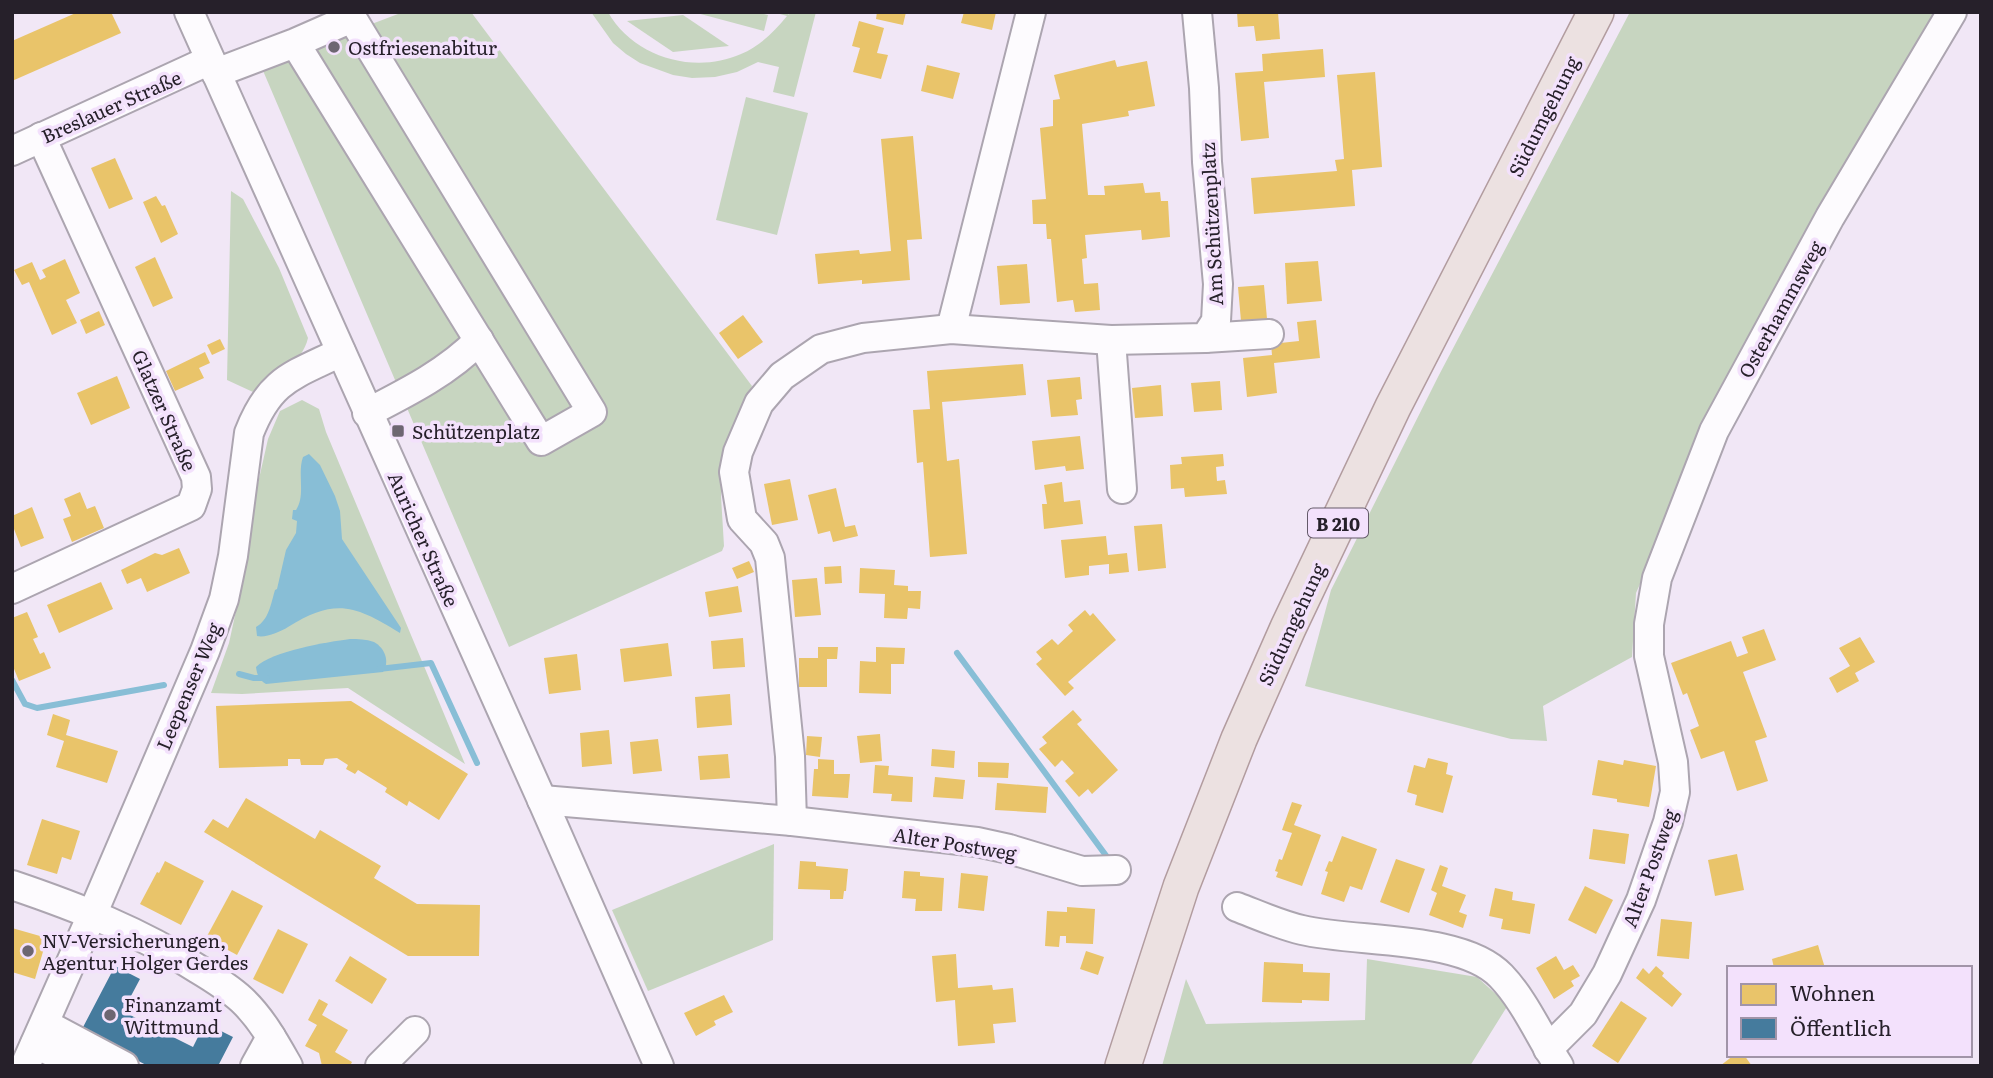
<svg xmlns="http://www.w3.org/2000/svg" width="1993" height="1078" font-family="Literata,serif">
	<rect width="100%" height="100%" fill="#f1e7f6"/>
	<!-- green -->
	<g fill="#c7d5c0">
		<polygon points="409,12 471,12 752,386 724,457 721,496 724,546 722,551 509,647 261,66 398,14"/>
		<path d="M591,12H608C633,57 694,75 741,54C760,46 774,32 787,16L773,12H788V15L790,12H816L794,97L773,92L779,67L758,62L737,72L715,77L692,78L673,75L640,63L626,54L613,43Z"/>
		<polygon points="693,12 755,12 768,15 764,31"/>
		<polygon points="1630,12 1937,12 1761,313 1636,593 1632,657 1543,706 1547,741 1511,739 1305,686 1331,590 1439,375"/>
		<polygon points="683,15 729,46 673,52 627,21"/>
		<polygon points="746,97 808,113 777,235 716,220"/>
		<path d="M231,191L243,199L279,268L308,338C302,364 274,377 253,392L227,380Z"/>
		<polygon points="302,400 319,409 326,432 465,764 348,688 242,694 211,693 229,643 244,574 256,492 268,439 280,411"/>
		<polygon points="774,844 773,940 648,991 612,910"/>
		<polygon points="1367,959 1477,977 1508,1005 1470,1066 1162,1066 1186,979 1206,1024 1365,1020"/>
	</g>
	<!-- water -->
	<g fill="#88bed6">
		<path d="M309,454L320,465L335,496L340,511L342,539L401,628L400,633C356,606 336,597 288,627C280,632 266,638 257,636L256,627C269,620 271,603 275,590L277,589L286,550L296,533L297,521L292,519L293,510H296C306,495 297,474 303,457Z"/>
		<path d="M350,639C358,639 366,639 374,642C385,648 390,662 383,672L266,684C259,680 257,675 256,667C272,651 327,642 350,639Z"/>
	</g>
	<!-- homes -->
	<g fill="#e9c46a">
		<polygon points="78,12 111,12 121,33 12,81 12,41"/>
		<polygon points="877,12 906,12 903,25 876,19"/>
		<polygon points="964,12 996,12 992,30 961,23"/>
		<polygon points="1237,12 1278,12 1280,39 1256,41 1254,26 1238,27"/>
		<polygon points="859,21 884,28 877,53 888,55 881,79 853,72 860,48 852,46"/>
		<polygon points="1323,49 1325,77 1264,82 1269,138 1241,141 1235,73 1263,71 1262,54"/>
		<polygon points="1115,60 1117,67 1147,61 1155,106 1128,111 1129,116 1082,124 1088,195 1105,195 1104,186 1143,183 1145,193 1160,192 1161,201 1168,201 1170,237 1142,240 1141,230 1085,235 1087,258 1082,259 1084,284 1098,283 1100,310 1075,312 1073,300 1057,302 1051,239 1047,239 1046,224 1033,224 1032,200 1046,199 1040,128 1053,126 1053,100 1060,99 1054,75"/>
		<polygon points="927,65 960,73 953,99 921,91"/>
		<polygon points="1375,72 1382,167 1352,170 1355,206 1254,214 1251,178 1337,171 1335,160 1344,159 1337,75"/>
		<polygon points="913,136 922,239 907,240 910,280 862,284 862,280 818,284 815,254 859,250 860,254 891,251 881,139"/>
		<polygon points="115,158 133,199 109,209 91,168"/>
		<polygon points="156,196 162,206 165,205 178,234 161,243 143,202"/>
		<polygon points="155,257 173,298 153,307 135,267"/>
		<polygon points="65,259 80,293 66,300 77,323 52,335 29,282 22,285 14,270 32,262 40,280 46,277 42,270"/>
		<polygon points="1318,261 1322,301 1287,304 1285,263"/>
		<polygon points="1027,264 1030,303 1000,305 997,266"/>
		<polygon points="1264,285 1267,319 1241,321 1238,287"/>
		<polygon points="99,311 105,325 86,334 80,320"/>
		<polygon points="743,315 763,342 738,359 719,333"/>
		<polygon points="1316,320 1320,358 1274,363 1277,393 1247,397 1243,358 1272,355 1271,344 1299,341 1297,322"/>
		<polygon points="220,339 225,349 212,355 207,345"/>
		<polygon points="205,352 210,363 199,368 204,378 175,391 166,371"/>
		<polygon points="1023,364 1026,395 942,402 947,461 959,459 967,554 930,557 923,462 917,463 913,410 930,409 927,371"/>
		<polygon points="117,376 130,408 91,425 77,393"/>
		<polygon points="1080,377 1082,399 1076,400 1078,415 1051,417 1047,380"/>
		<polygon points="1220,381 1222,410 1194,412 1191,383"/>
		<polygon points="1161,385 1163,416 1135,418 1132,388"/>
		<polygon points="1080,436 1084,469 1066,471 1065,466 1035,470 1032,441"/>
		<polygon points="1223,454 1224,466 1216,467 1217,481 1225,480 1227,494 1185,497 1184,488 1171,489 1170,465 1182,464 1181,457"/>
		<polygon points="790,479 798,520 772,525 764,484"/>
		<polygon points="1062,482 1064,502 1080,500 1083,524 1044,529 1042,504 1047,504 1044,485"/>
		<polygon points="836,488 845,527 855,525 858,536 833,542 830,531 818,534 808,495"/>
		<polygon points="80,492 87,509 95,506 104,528 72,542 63,519 71,516 64,499"/>
		<polygon points="32,507 44,538 21,547 14,529 12,529 12,516"/>
		<polygon points="1162,524 1166,568 1138,571 1134,526"/>
		<polygon points="1106,536 1108,555 1127,553 1129,572 1109,574 1109,564 1089,566 1089,575 1065,578 1061,540"/>
		<polygon points="179,548 190,573 147,592 141,578 127,584 121,570 155,553 162,555"/>
		<polygon points="749,561 754,572 737,579 732,568"/>
		<polygon points="841,566 842,583 825,584 824,567"/>
		<polygon points="860,568 895,570 894,585 908,586 908,591 921,591 920,609 908,608 907,619 884,618 885,594 859,593"/>
		<polygon points="817,578 821,615 795,617 792,580"/>
		<polygon points="101,582 113,609 59,633 47,605"/>
		<polygon points="738,586 742,612 709,617 705,592"/>
		<polygon points="1085,610 1090,616 1093,613 1116,640 1068,682 1074,688 1065,696 1036,664 1042,659 1036,652 1052,639 1058,645 1073,631 1068,625"/>
		<polygon points="27,612 38,637 33,639 40,654 44,652 51,668 19,681 12,664 12,618"/>
		<polygon points="1764,629 1776,660 1743,672 1767,737 1755,741 1768,781 1737,791 1724,751 1701,759 1690,730 1699,726 1687,693 1683,695 1671,663 1731,641 1737,657 1748,653 1742,637"/>
		<polygon points="1860,637 1875,662 1855,673 1859,681 1837,693 1829,678 1850,666 1839,648"/>
		<polygon points="743,638 745,667 713,669 711,641"/>
		<polygon points="668,643 672,676 624,682 620,649"/>
		<polygon points="818,647 838,647 837,659 827,659 827,687 799,687 799,658 818,658"/>
		<polygon points="876,647 905,648 904,664 891,664 891,694 859,693 860,661 876,662"/>
		<polygon points="577,654 581,690 549,694 544,658"/>
		<polygon points="730,694 732,725 697,728 695,697"/>
		<polygon points="351,701 468,774 439,820 409,801 407,806 385,792 387,788 358,770 355,774 346,769 348,765 337,758 325,759 323,765 301,765 300,759 288,759 288,766 219,768 216,706"/>
		<polygon points="1073,710 1082,720 1077,724 1118,770 1092,794 1088,789 1079,797 1065,781 1074,773 1062,760 1055,767 1039,749 1047,743 1042,737"/>
		<polygon points="53,714 70,720 66,735 118,751 107,783 56,767 64,741 47,735"/>
		<polygon points="609,730 612,764 582,767 580,733"/>
		<polygon points="880,734 882,761 860,763 857,736"/>
		<polygon points="807,736 822,737 820,757 806,755"/>
		<polygon points="658,739 662,771 633,774 630,742"/>
		<polygon points="932,749 955,751 954,768 931,766"/>
		<polygon points="728,754 730,778 700,780 698,756"/>
		<polygon points="1428,758 1448,763 1446,774 1453,776 1443,813 1415,805 1417,795 1407,792 1414,765 1425,768"/>
		<polygon points="818,759 834,760 834,774 850,774 848,798 812,796 814,769 818,769"/>
		<polygon points="1598,760 1623,765 1624,760 1656,766 1649,807 1617,802 1617,799 1592,795"/>
		<polygon points="978,762 1009,763 1008,778 978,777"/>
		<polygon points="875,765 889,766 888,775 913,777 912,802 891,801 892,794 873,793"/>
		<polygon points="935,777 965,780 963,799 933,797"/>
		<polygon points="997,783 1048,787 1046,813 995,810"/>
		<polygon points="246,798 315,839 320,830 381,866 374,878 417,904 480,905 479,956 408,956 204,832 213,819 228,828"/>
		<polygon points="1292,802 1302,805 1294,825 1321,835 1302,886 1276,877 1278,872 1275,871 1279,859 1282,860 1292,833 1282,830"/>
		<polygon points="42,819 80,831 71,860 62,857 57,874 27,865"/>
		<polygon points="1593,829 1629,834 1625,864 1589,859"/>
		<polygon points="1342,836 1377,849 1362,890 1350,886 1344,902 1321,894 1328,872 1325,871 1329,861 1332,862"/>
		<polygon points="1737,854 1744,890 1715,896 1708,860"/>
		<polygon points="1396,859 1425,869 1409,913 1380,902"/>
		<polygon points="165,861 204,881 181,925 140,904 157,872 159,873"/>
		<polygon points="800,861 816,862 816,866 848,869 846,891 844,891 843,899 830,899 830,890 798,889"/>
		<polygon points="1440,865 1448,868 1442,886 1466,895 1459,912 1467,915 1463,928 1429,915 1437,893 1431,890"/>
		<polygon points="904,871 920,872 920,876 944,878 942,911 915,911 916,899 902,898"/>
		<polygon points="961,873 988,876 984,911 958,908"/>
		<polygon points="1585,886 1613,900 1596,934 1568,920"/>
		<polygon points="1495,888 1513,892 1512,900 1535,904 1530,934 1501,929 1503,919 1489,916"/>
		<polygon points="232,890 263,906 237,955 206,938"/>
		<polygon points="1067,907 1095,909 1093,944 1066,943 1066,936 1060,936 1059,947 1045,946 1047,911 1067,912"/>
		<polygon points="1661,919 1692,922 1689,959 1657,956"/>
		<polygon points="12,928 47,938 35,979 12,972"/>
		<polygon points="278,929 308,944 283,994 253,979"/>
		<polygon points="1818,945 1825,968 1774,968 1772,959"/>
		<polygon points="1086,951 1104,957 1098,975 1080,969"/>
		<polygon points="956,954 958,988 992,985 993,990 1013,988 1016,1022 993,1024 995,1043 958,1046 955,1000 936,1002 932,956"/>
		<polygon points="350,956 387,979 372,1004 335,981"/>
		<polygon points="1556,956 1564,970 1573,965 1580,976 1571,981 1574,986 1554,999 1536,968"/>
		<polygon points="1264,962 1303,964 1303,972 1330,973 1329,1001 1302,1000 1302,1003 1262,1002"/>
		<polygon points="1656,966 1664,973 1662,976 1682,994 1672,1007 1636,978 1643,968 1649,974"/>
		<polygon points="724,995 733,1012 714,1021 716,1025 696,1036 684,1013"/>
		<polygon points="319,999 328,1004 322,1015 348,1030 335,1052 352,1062 350,1066 322,1066 319,1053 305,1046 317,1025 308,1020"/>
		<polygon points="1621,1001 1647,1018 1618,1063 1592,1046"/>
		<polygon points="1734,1055 1744,1055 1752,1066 1720,1066"/>
	</g>
	<!-- public -->
	<polygon fill="#457b9d" points="115,966 140,979 123,1011 145,1023 147,1020 171,1032 169,1035 193,1047 205,1023 233,1037 218,1066 148,1066 81,1031"/>
	<g fill="none" stroke-linecap="round" stroke-linejoin="round">
		<!-- stream -->
		<g stroke="#88bed6" stroke-width="6">
			<polyline points="957,653 1110,861"/>
			<polyline points="379,669 431,663 477,763"/>
			<polyline points="239,674 254,678 267,678"/>
			<polyline points="12,680 25,704 37,708 164,685"/>
		</g>
		<defs>
			<g id="minor">
				<polyline points="189,12 542,800 659,1066"/>
				<polyline points="216,73 295,43 352,18 592,412 541,441 295,43"/>
				<polyline points="12,151 210,60"/>
				<polyline points="951,329 1031,12"/>
				<polyline points="1205,338 1269,334"/>
				<polyline points="1111,340 1122,489"/>
				<path d="M367,413C406,393 448,372 479,340"/>
				<polyline points="12,589 191,506 197,489 196,477 41,137"/>
				<polyline points="542,800 792,821 977,842 1009,849 1082,871 1116,870"/>
				<polyline points="792,821 790,756 770,558 764,543 742,519 734,472 738,452 759,403 782,376 821,349 863,338 951,329 1111,340 1205,338 1216,321 1218,284 1207,162 1204,88 1197,12"/>
				<path d="M12,885C77,907 141,932 198,969C213,978 229,988 242,1000C262,1019 275,1043 288,1066"/>
				<path d="M1237,907C1258,915 1280,925 1302,930C1357,943 1462,935 1501,976C1525,1001 1540,1037 1559,1066"/>
				<polyline points="45,1024 124,1066"/>
				<polyline points="35,1044 83,1066"/>
				<polyline points="1548,1049 1583,1014 1607,974 1641,900 1668,822 1675,792 1673,762 1649,656 1649,624 1657,578 1714,431 1830,217 1952,12"/>
				<path d="M25,1066L92,915L205,651L224,599L233,556L249,433C270,379 292,376 341,352"/>
				<polyline points="255,1066 271,1037"/>
				<polyline points="380,1066 415,1031"/>
			</g>
			<polyline id="major" points="1123,1066 1181,887 1239,739 1288,628 1393,407 1596,12"/>
		</defs>
		<!-- minor casing -->
		<use href="#minor" stroke="#aca5b0" stroke-width="32"/>
		<!-- major casing -->
		<use href="#major" stroke="#b29c9f" stroke-width="38"/>
		<!-- minor -->
		<use href="#minor" stroke="#fdfbfe" stroke-width="28"/>
		<!-- major -->
		<use href="#major" stroke="#ece1e1" stroke-width="35"/>
	</g>
	<!-- markers -->
	<g fill="#6d6671" stroke="#f3e1fc" stroke-width="2.5">
		<circle cx="334" cy="47" r="7"/>
		<rect x="391" y="424" width="14" height="14" rx="3.5"/>
		<circle cx="28" cy="951" r="7"/>
		<circle cx="110" cy="1015" r="7"/>
	</g>
	<g text-anchor="middle" dominant-baseline="central" stroke-width="7" stroke-linejoin="round" paint-order="stroke">
		<!-- shield labels -->
		<rect fill="#f3e1fc" stroke="#645a69" stroke-width="2" x="1308" y="508.5" width="60" height="29" rx="5"/>
		<g font-size="18" font-weight="bold" fill="#26202a">
			<text x="1338" y="523">B 210</text>
		</g>
		<!-- poi labels -->
		<g font-size="19" fill="#26202a" stroke="#f3e1fc" text-anchor="start">
			<text x="348" y="47">Ostfriesenabitur</text>
			<text x="412" y="431">Schützenplatz</text>
			<text x="42" y="940">NV-Versicherungen,<tspan x="42" dy="22">Agentur Holger Gerdes</tspan></text>
			<text x="124" y="1004">Finanzamt<tspan x="124" dy="22">Wittmund</tspan></text>
		</g>
		<!-- street labels -->
		<g font-size="19" fill="#26202a" stroke="#f3e1fc">
			<text transform="translate(111 106) rotate(-24)">Breslauer Straße</text>
			<text transform="translate(1543 116) rotate(-63)">Südumgehung</text>
			<text transform="translate(1211 224) rotate(-93)">Am Schützenplatz</text>
			<text transform="translate(1780 309) rotate(-61)">Osterhammsweg</text>
			<text transform="translate(165 410) rotate(66)">Glatzer Straße</text>
			<text transform="translate(424 539) rotate(66)">Auricher Straße</text>
			<text transform="translate(1291 624) rotate(-65)">Südumgehung</text>
			<text transform="translate(188 686) rotate(-67)">Leepenser Weg</text>
			<text transform="translate(955 843) rotate(9)">Alter Postweg</text>
			<text transform="translate(1649 868) rotate(-70)">Alter Postweg</text>
		</g>
	</g>
	<!-- border -->
	<rect width="1993" height="1078" fill="none" stroke="#26202a" stroke-width="28"/>
	<!-- legend -->
	<rect x="1727" y="966" width="245" height="91" fill="#f3e1fc" stroke="#a194a8" stroke-width="2"/>
	<rect x="1741" y="984" width="35" height="21" fill="#e9c46a" stroke="#a194a8" stroke-width="2"/>
	<text x="1790" y="1001" font-size="21" fill="#26202a">Wohnen</text>
	<rect x="1741" y="1018" width="35" height="21" fill="#457b9d" stroke="#a194a8" stroke-width="2"/>
	<text x="1790" y="1036" font-size="21" fill="#26202a">Öffentlich</text>
</svg>
